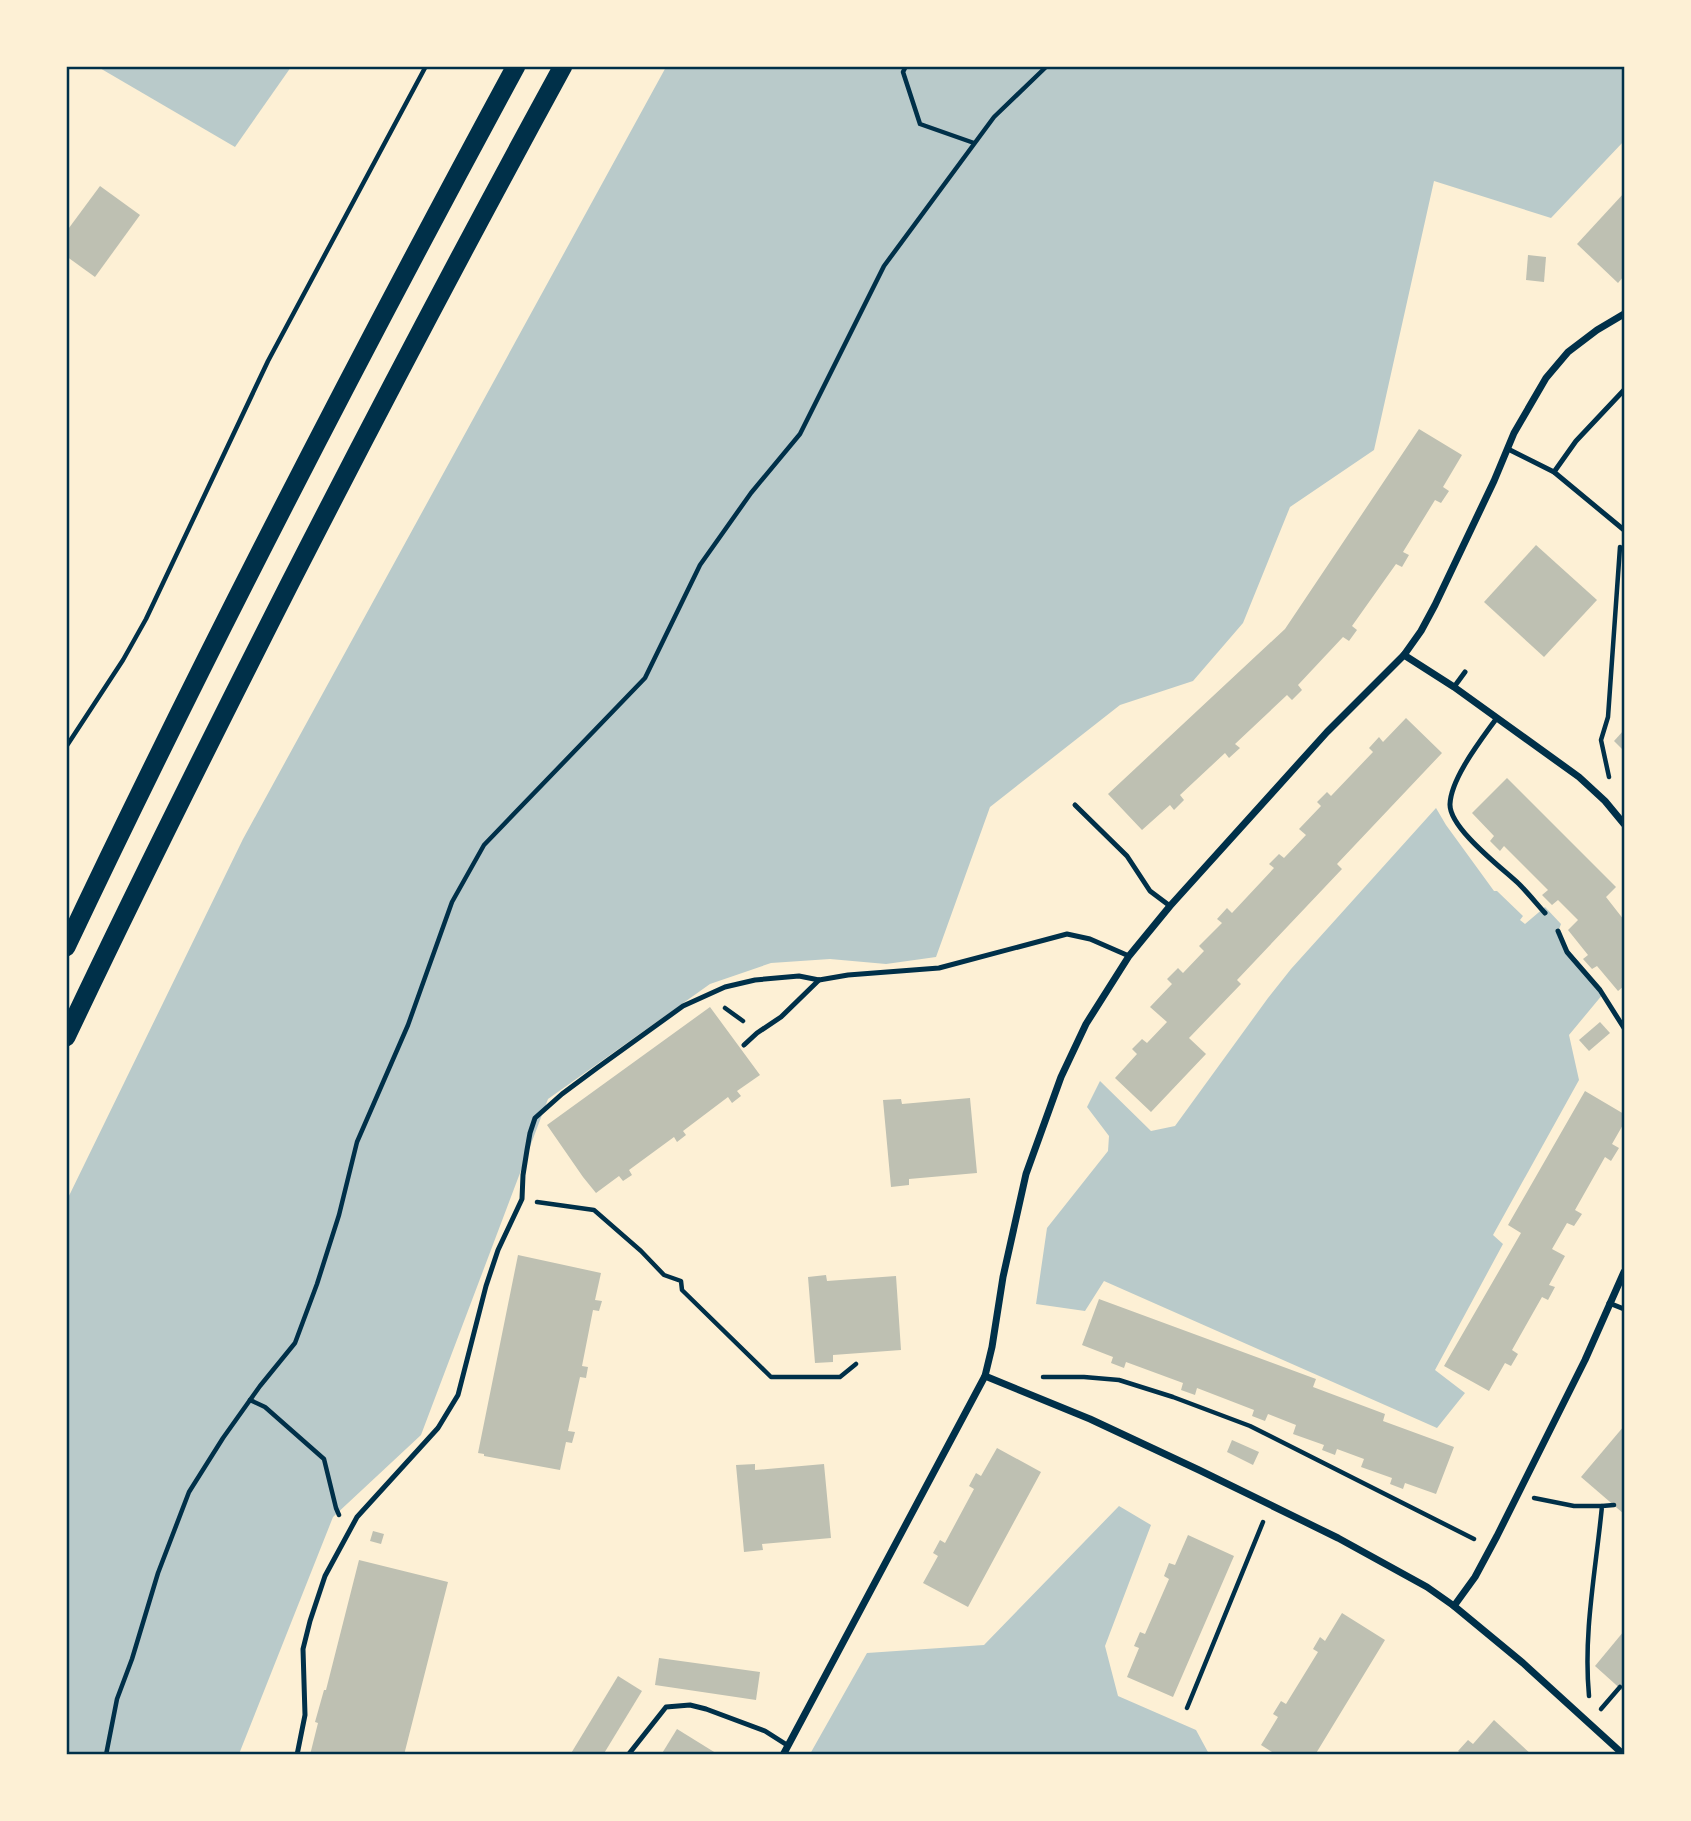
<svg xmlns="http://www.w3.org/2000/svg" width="1691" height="1821" font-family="Roboto,sans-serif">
	<rect width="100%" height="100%" fill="#fdf0d5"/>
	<!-- green -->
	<g fill="#b9caca">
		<polygon points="98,67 291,67 235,147"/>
		<polygon points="666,67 1624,67 1624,141 1551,218 1434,181 1374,450 1290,507 1243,623 1193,681 1120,705 990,807 936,957 886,964 830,959 771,963 710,984 548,1099 421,1435 333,1517 239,1754 67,1754 66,1202 243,839"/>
		<polygon points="1436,808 1446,825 1494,891 1497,891 1523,916 1520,920 1525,924 1545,907 1561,924 1557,935 1603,994 1569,1035 1579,1080 1493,1235 1503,1244 1435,1370 1465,1393 1437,1428 1104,1281 1085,1311 1036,1304 1047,1228 1108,1151 1109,1136 1087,1107 1100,1081 1151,1131 1175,1126 1268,998 1291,969"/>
		<polygon points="1119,1506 1151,1525 1105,1646 1118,1696 1196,1730 1209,1754 810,1754 867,1653 984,1645"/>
	</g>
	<!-- building -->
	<g fill="#bec0b2">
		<polygon points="100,186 140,215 95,277 66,256 66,232"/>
		<polygon points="1624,193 1624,276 1618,283 1577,244"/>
		<polygon points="1528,255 1546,257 1544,282 1526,280"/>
		<polygon points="1419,429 1462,455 1443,487 1449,491 1441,503 1435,500 1403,552 1409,555 1402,567 1396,564 1352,626 1357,630 1349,641 1343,637 1298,685 1302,690 1292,700 1287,695 1235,744 1240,748 1229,758 1225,753 1180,795 1184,800 1174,810 1170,805 1142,830 1108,794 1285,629"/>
		<polygon points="1536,545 1597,600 1544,657 1484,602"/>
		<polygon points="1406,718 1442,753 1337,864 1342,869 1237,980 1241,984 1189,1038 1206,1054 1151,1112 1115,1078 1137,1054 1132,1049 1142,1039 1147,1043 1167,1022 1150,1007 1172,984 1167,979 1178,968 1183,973 1204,951 1199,946 1222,923 1217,919 1227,908 1232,913 1274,868 1269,864 1279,854 1284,858 1306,835 1299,829 1321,806 1317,802 1327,792 1331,796 1373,752 1369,748 1379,737 1383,742"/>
		<polygon points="1624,730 1624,751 1614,741"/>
		<polygon points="1507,778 1616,887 1606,897 1624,920 1624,986 1618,991 1597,966 1592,969 1583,959 1588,955 1568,930 1578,920 1558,900 1552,905 1542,895 1548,890 1504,846 1500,851 1490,841 1494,836 1472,813"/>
		<polygon points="710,1007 760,1075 737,1091 741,1096 732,1103 728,1097 683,1131 686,1135 677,1142 674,1137 629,1170 632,1175 623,1181 619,1176 596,1193 583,1177 547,1125"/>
		<polygon points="1600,1022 1610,1033 1589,1051 1579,1040"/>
		<polygon points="1585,1091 1624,1114 1624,1123 1612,1144 1619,1148 1611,1161 1605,1157 1575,1210 1582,1214 1574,1226 1567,1223 1552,1249 1565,1256 1549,1285 1555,1287 1548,1300 1542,1297 1512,1350 1518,1354 1511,1366 1505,1363 1489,1391 1444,1366 1521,1233 1508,1225"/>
		<polygon points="970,1098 977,1173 909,1179 909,1185 891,1187 883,1100 901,1099 902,1104"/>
		<polygon points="518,1255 601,1273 595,1300 602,1301 599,1311 593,1310 582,1366 588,1367 586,1378 580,1377 568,1431 575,1432 572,1443 566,1442 560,1470 484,1456 484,1454 478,1453"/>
		<polygon points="826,1275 827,1281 896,1276 901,1350 833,1355 833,1362 815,1363 808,1277"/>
		<polygon points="1099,1299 1316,1379 1313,1387 1385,1414 1383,1421 1454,1447 1436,1494 1405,1483 1403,1489 1390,1484 1392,1478 1361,1467 1364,1459 1337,1449 1335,1455 1322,1450 1324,1445 1293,1434 1296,1425 1268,1414 1265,1421 1252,1416 1254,1410 1197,1388 1195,1395 1181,1390 1183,1383 1126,1362 1124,1368 1111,1363 1113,1357 1082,1345"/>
		<polygon points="1624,1426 1624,1514 1581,1477"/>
		<polygon points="1232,1440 1259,1452 1253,1465 1227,1452"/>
		<polygon points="997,1448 1041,1472 968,1607 923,1583 938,1556 933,1553 940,1540 945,1543 974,1489 969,1486 976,1473 981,1476"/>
		<polygon points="755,1464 755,1470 824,1464 831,1538 762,1544 763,1550 744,1552 736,1465"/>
		<polygon points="373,1531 384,1534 381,1544 370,1541"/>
		<polygon points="1188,1535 1234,1556 1173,1697 1127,1677 1139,1648 1134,1646 1140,1632 1145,1634 1169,1579 1164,1576 1169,1563 1175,1565"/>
		<polygon points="359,1560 448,1582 404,1755 310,1755 318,1723 315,1722 324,1690 326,1690"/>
		<polygon points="1342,1613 1385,1640 1315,1755 1277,1755 1261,1745 1278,1717 1273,1714 1281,1701 1286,1704 1318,1652 1313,1649 1320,1637 1325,1641"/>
		<polygon points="1624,1631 1624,1692 1595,1666"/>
		<polygon points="659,1658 760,1672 756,1700 655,1685"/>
		<polygon points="618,1676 642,1691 603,1755 570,1755"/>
		<polygon points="1494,1720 1532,1755 1463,1755 1458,1751 1468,1740 1473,1744"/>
		<polygon points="677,1729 719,1755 661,1755"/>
	</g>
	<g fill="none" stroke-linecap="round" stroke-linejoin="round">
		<!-- path -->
		<g stroke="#003049" stroke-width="4.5">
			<polyline points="906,66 903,72 920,124 974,143"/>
			<polyline points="66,747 123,660 146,619 268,361 426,66"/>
			<polyline points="1609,777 1601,740 1608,717 1620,547"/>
			<polyline points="725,1008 743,1021"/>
			<polyline points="537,1202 594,1210 641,1251 664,1275 681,1281 682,1290 771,1377 840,1377 856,1364"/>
			<polyline points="1043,1377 1084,1377 1119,1380 1173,1397 1250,1426 1474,1539"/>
			<polyline points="250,1400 265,1407 324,1459 336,1508 339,1515"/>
			<polyline points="1534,1498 1574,1506 1602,1506"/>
			<path d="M1589,1696C1583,1633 1596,1569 1602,1506L1614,1505"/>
			<polyline points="1187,1708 1263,1522"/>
			<polyline points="1601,1709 1620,1687"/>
			<polyline points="106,1755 117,1699 132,1659 158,1573 189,1492 223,1438 260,1386 295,1343 317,1284 339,1215 357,1142 408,1025 452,902 484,845 645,678 700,565 751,493 800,434 884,266 994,117 1047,66"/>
		</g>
		<!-- service -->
		<g stroke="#003049" stroke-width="5">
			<polyline points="1508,449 1554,472 1624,530"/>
			<polyline points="1554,472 1576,441 1624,390"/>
			<polyline points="1454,687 1465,672"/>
			<path d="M1496,719C1481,740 1451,778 1450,804C1449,828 1502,868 1519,884C1528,893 1536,903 1545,913"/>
			<polyline points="1075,805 1127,856 1150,891 1170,906"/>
			<polyline points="1558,931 1567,952 1600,990 1624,1028"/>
			<polyline points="744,1045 757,1033 781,1017 819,980"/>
			<polyline points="1609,1303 1624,1309"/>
			<polyline points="297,1755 305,1715 303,1649 310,1621 325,1576 357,1517 438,1428 458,1395 486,1286 498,1250 522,1199 523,1175 527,1150 530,1133 535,1118 562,1094 597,1068 683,1006 725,987 755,980 799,976 819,980 848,975 939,968 1067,934 1090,939 1129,956"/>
			<polyline points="628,1755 666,1707 690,1705 706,1709 765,1731 787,1745"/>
		</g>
		<!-- minor -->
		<g stroke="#003049" stroke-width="7">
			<polyline points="1404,655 1454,687 1579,777 1605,801 1624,824"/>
			<polyline points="985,1376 1090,1419 1199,1470 1338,1538 1427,1587 1454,1606 1523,1663 1624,1755"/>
			<polyline points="1454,1606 1475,1577 1497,1536 1585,1360 1624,1272"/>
			<polyline points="783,1755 985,1376 992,1347 1003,1277 1026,1174 1061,1077 1086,1024 1129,956 1170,906 1327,732 1404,655 1421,631 1435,605 1494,481 1514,433 1546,378 1568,352 1597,330 1624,314"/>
		</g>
		<!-- trunk -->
		<g stroke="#003049" stroke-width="19">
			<path d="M66,947C207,649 359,356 516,66"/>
			<path d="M66,1037C138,885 213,735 289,585C378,411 469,238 563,66"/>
		</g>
	</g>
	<!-- border -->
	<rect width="1691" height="1821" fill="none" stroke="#fdf0d5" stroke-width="136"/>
	<rect x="68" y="68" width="1555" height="1685" fill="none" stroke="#003049" stroke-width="2.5"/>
</svg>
